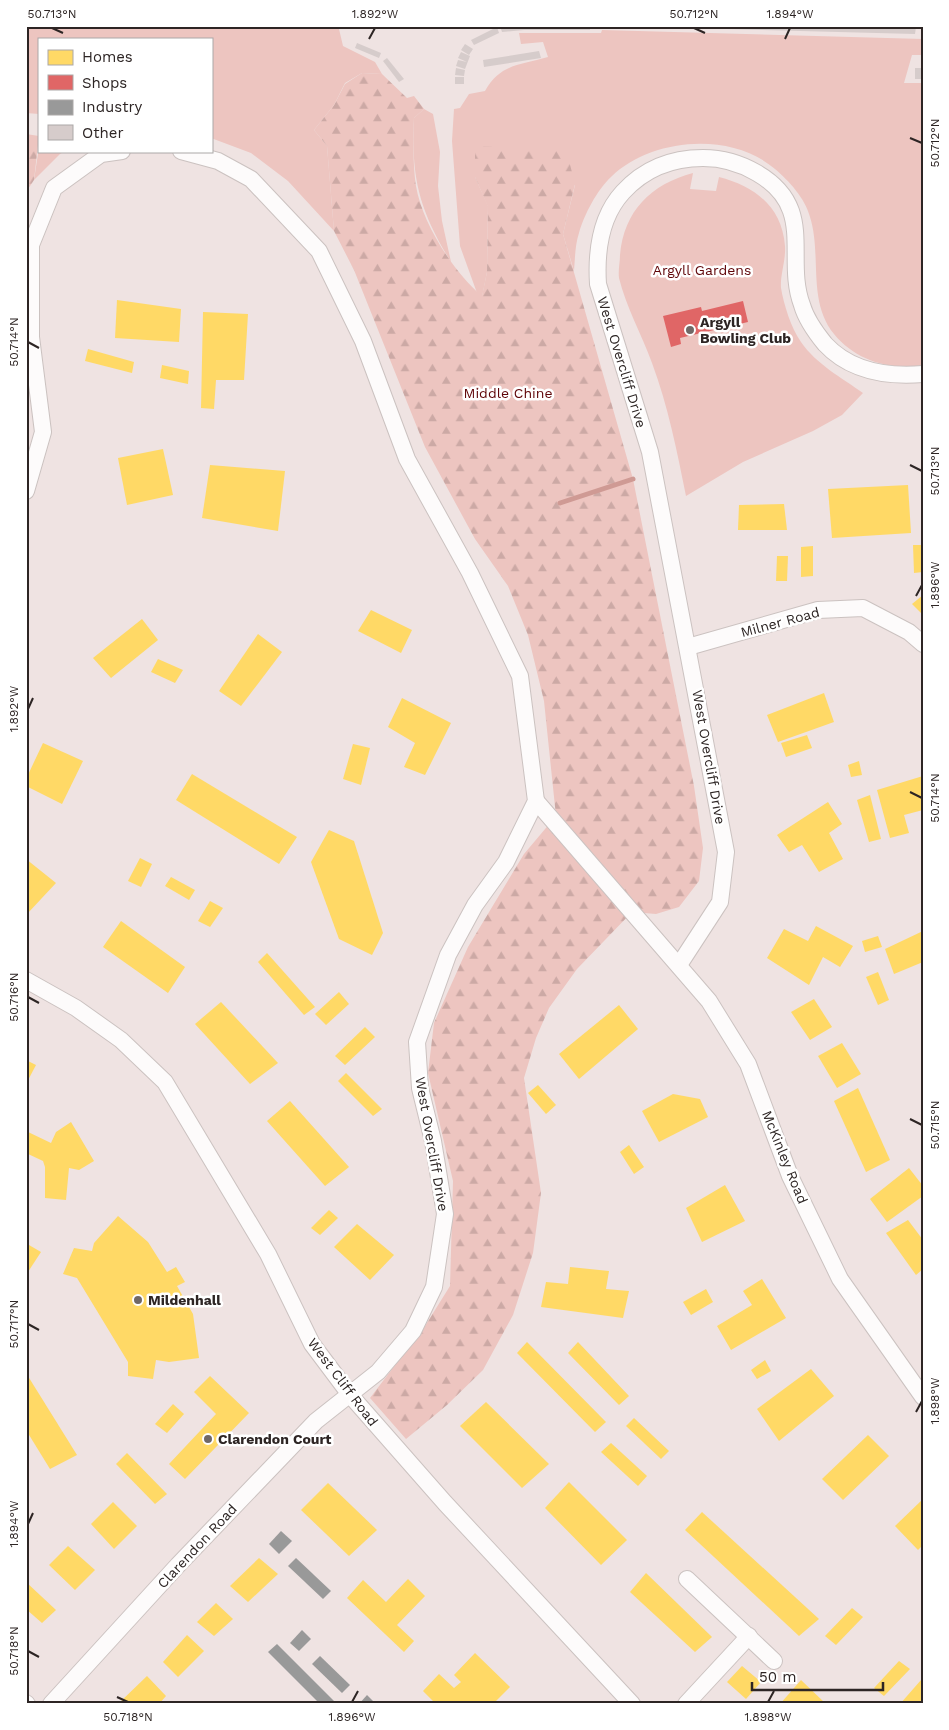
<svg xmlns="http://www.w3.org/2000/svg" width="949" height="1730" font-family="'Work Sans',sans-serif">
	<defs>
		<pattern id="forest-firs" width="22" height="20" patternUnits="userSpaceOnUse" patternTransform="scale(1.25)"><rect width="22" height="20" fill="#edc5c0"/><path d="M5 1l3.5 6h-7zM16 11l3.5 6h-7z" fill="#cca9a5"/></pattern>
	</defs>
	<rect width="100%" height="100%" fill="#efe3e2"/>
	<!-- green -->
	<g fill="#edc5c0">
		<polygon points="26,26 265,26 339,29 343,46 375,62 382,74 362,73 345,83 334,105 314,130 327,146 334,231 288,181 251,153 211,138 211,39 39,39 39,114 26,113"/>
		<path d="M602,30L923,39V55H912L904,83H923V365C890,371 855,360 834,334C807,301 822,255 810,217C805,198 789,181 775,169C731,131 651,138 611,177C597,190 584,215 579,233C575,245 575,259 574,271L563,234L575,185L475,177L488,206L487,272L482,297L477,293L460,246L452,141L454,109L460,108L469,94L485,91C500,64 520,65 548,57L543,42L521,44L519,33H601Z"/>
		<path d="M424,109L433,114L440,152L438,186L442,221L451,262C419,210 411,178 414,118Z"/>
		<polygon points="39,147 39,151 65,151 60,154 34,180"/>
		<path d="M693,173L690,189L716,191L719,177C754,186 782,206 785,246C786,260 780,275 781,288C784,305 791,328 801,342C816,364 842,378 863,393L842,415L813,431L743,462L686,496C677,451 668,406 652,363C642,335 626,307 619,278C618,271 620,262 620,255C624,211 651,184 693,173Z"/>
	</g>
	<!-- forest -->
	<g fill="url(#forest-firs)">
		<path d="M362,73L382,74L407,98L414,96L424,109L414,118C413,138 413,166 416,186C422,223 454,273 482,296L487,272L488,207L475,177V146L566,149L575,184L563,234L633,479L694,786L703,848L699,881L679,907L656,914L632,912L577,969L549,1008L536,1038L524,1078L541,1193L533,1253L513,1315L483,1370L447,1405L406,1439L370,1398L425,1326L450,1286L453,1181L428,1073L434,1023L468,947L524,854L556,816L544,701L528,635L508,586L475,539L425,447L354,270L334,231L327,146L314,130L334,105L345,84Z"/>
		<polygon points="26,134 39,136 34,180 26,192"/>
	</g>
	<!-- homes -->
	<g fill="#ffd966">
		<polygon points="117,300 181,309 179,342 115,338"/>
		<polygon points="203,312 248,314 244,380 216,380 214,409 201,408"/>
		<polygon points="88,349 134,362 132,373 85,361"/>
		<polygon points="162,365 189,371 188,384 160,378"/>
		<polygon points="163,449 173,495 127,505 118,458"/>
		<polygon points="210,465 285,471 278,531 202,518"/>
		<polygon points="908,485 911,533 832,538 828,489"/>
		<polygon points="784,504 787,530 738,530 739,505"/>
		<polygon points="913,545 923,545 923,572 914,573"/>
		<polygon points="813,546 813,576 801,577 801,547"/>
		<polygon points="777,556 788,556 787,581 776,581"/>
		<polygon points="923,595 923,615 912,604"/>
		<polygon points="371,610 412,630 401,653 358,631"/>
		<polygon points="142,619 158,640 111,678 93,658"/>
		<polygon points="258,634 282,652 241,706 219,691"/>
		<polygon points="158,659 183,670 175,683 151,672"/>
		<polygon points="824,693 834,722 778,742 767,715"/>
		<polygon points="402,698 451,723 425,775 404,767 415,743 388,727"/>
		<polygon points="807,735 812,748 786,757 781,743"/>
		<polygon points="43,743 83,761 62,804 26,786 26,779"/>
		<polygon points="353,744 370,748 361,785 343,779"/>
		<polygon points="859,761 862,775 851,777 848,765"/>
		<polygon points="192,774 297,837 279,864 176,800"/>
		<polygon points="923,776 923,810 904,815 909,833 890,838 877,790"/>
		<polygon points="870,795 881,839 869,842 857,800"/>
		<polygon points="828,802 842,824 829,833 843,859 819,872 802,845 789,852 777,835"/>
		<polygon points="329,830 354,841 383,933 372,955 339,939 311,862"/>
		<polygon points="140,858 152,864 141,887 128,881"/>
		<polygon points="26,859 56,883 27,914 26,913"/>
		<polygon points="171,877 195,890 189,900 165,886"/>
		<polygon points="210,901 223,908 210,927 198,921"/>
		<polygon points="121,921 185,967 168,993 103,947"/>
		<polygon points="816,926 853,946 840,967 823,957 809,985 767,958 784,929 808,941"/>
		<polygon points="923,931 923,962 894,974 885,949"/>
		<polygon points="878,936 882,947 865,952 862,941"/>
		<polygon points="267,953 315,1007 304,1015 258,962"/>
		<polygon points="878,972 889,1000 878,1005 866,977"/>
		<polygon points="339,992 349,1004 326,1025 315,1014"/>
		<polygon points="814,999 832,1027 810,1040 791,1012"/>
		<polygon points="221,1002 278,1063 250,1084 195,1024"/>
		<polygon points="619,1005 638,1029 579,1079 559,1054"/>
		<polygon points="365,1027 375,1037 345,1065 335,1056"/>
		<polygon points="842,1043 861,1074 837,1088 818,1056"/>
		<polygon points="26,1060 36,1065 26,1084"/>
		<polygon points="346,1073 382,1109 373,1116 338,1081"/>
		<polygon points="538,1085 556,1105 546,1114 528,1093"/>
		<polygon points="858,1088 890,1160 866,1172 834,1101"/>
		<polygon points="673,1094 700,1099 708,1117 659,1142 642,1111"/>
		<polygon points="290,1101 349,1167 325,1186 267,1121"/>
		<polygon points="71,1122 94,1161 79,1170 69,1168 66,1200 45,1198 45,1167 43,1161 26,1153 26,1131 51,1143 56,1132"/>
		<polygon points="629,1145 644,1167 634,1174 620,1152"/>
		<polygon points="909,1168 923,1186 923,1196 887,1222 870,1199"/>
		<polygon points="725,1185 745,1221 702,1242 686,1208"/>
		<polygon points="329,1210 338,1218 320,1235 311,1228"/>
		<polygon points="118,1216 148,1242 167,1272 176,1267 185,1282 177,1286 193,1314 199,1358 169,1362 156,1360 153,1379 128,1376 128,1362 77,1278 63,1274 74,1248 92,1251 94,1243"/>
		<polygon points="908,1220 923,1240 923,1269 916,1275 886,1233"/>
		<polygon points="357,1224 394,1255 370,1280 334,1247"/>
		<polygon points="29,1245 41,1252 26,1275 26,1249"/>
		<polygon points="570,1267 609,1271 606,1289 629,1291 623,1318 541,1307 546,1282 568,1284"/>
		<polygon points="762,1279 786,1318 731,1350 717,1326 752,1305 743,1291"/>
		<polygon points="706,1289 713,1302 691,1315 683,1302"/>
		<polygon points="527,1342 606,1422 595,1432 517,1353"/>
		<polygon points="578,1342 629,1396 619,1405 568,1353"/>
		<polygon points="765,1360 771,1371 757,1379 751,1370"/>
		<polygon points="811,1369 834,1396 779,1441 757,1409"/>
		<polygon points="26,1373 77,1455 50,1469 26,1430"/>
		<polygon points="210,1376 249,1413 185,1479 169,1464 216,1414 194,1392"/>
		<polygon points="486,1402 549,1464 522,1488 460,1426"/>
		<polygon points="173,1404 184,1414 167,1433 155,1424"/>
		<polygon points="634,1418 669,1451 661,1459 626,1426"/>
		<polygon points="868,1435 889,1456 843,1500 822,1479"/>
		<polygon points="611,1443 647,1476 638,1486 601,1452"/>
		<polygon points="127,1453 167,1494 155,1504 116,1464"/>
		<polygon points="569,1482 627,1540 601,1565 545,1508"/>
		<polygon points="328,1483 377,1530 349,1556 301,1510"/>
		<polygon points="923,1499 923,1545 918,1550 895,1526"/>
		<polygon points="113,1502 137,1526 114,1549 91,1524"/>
		<polygon points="702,1512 819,1619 799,1636 685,1530"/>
		<polygon points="68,1546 95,1570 75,1590 49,1565"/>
		<polygon points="259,1558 278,1574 248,1602 230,1586"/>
		<polygon points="646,1573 712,1637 695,1652 630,1592"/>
		<polygon points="408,1579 425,1596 397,1625 414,1641 404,1652 347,1598 363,1580 386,1602"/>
		<polygon points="26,1582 56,1610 42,1623 26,1609"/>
		<polygon points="216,1603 233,1619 214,1636 197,1622"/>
		<polygon points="852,1608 863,1617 836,1645 825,1636"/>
		<polygon points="187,1635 204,1651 178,1677 163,1662"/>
		<polygon points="475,1653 510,1687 493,1704 436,1704 423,1691 439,1674 454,1688 461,1682 454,1675"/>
		<polygon points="899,1661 910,1669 884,1696 874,1688"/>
		<polygon points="742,1666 761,1682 746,1699 727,1682"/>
		<polygon points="147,1676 166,1696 159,1704 118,1704"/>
		<polygon points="801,1680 826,1704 780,1704"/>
		<polygon points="921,1680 923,1681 923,1698 918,1704 900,1704"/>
	</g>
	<!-- shops -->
	<polygon fill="#e06666" points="743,301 748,322 680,338 681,344 671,347 663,316 701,307 702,311"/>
	<!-- industry -->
	<g fill="#999">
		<polygon points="281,1531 292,1541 279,1554 269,1544"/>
		<polygon points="296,1558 331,1591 323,1599 288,1566"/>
		<polygon points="302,1630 311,1639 299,1651 290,1643"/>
		<polygon points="277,1644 335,1702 320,1704 268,1652"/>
		<polygon points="320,1656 350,1685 342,1693 312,1664"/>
		<polygon points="367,1695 376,1704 359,1704"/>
	</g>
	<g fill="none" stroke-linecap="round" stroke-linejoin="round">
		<!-- stream -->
		<polyline stroke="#cf9a94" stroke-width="5" points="560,503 633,479"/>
	</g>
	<!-- building -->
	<g fill="#d6cccb">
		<polygon points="500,26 590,26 590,30 524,30 502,32"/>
		<polygon points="615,26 854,26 916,27 915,34"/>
		<polygon points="497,27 499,33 474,45 471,40"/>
		<polygon points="357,43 381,53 379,58 355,48"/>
		<polygon points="465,44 473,49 469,55 461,50"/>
		<polygon points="539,51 541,58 484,67 483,60"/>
		<polygon points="461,52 470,56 465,69 456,66 458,60 467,62 458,58"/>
		<polygon points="387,58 404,79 399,82 383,61"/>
		<polygon points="456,68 465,70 464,76 455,75"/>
		<rect x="915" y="68" width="8" height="11"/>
		<rect x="455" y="77" width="9" height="7"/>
	</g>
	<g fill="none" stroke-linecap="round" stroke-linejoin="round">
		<defs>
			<g id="minor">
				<polyline points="26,491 43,432 31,337 31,245 54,188 101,154 122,151"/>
				<polyline points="688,647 818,610 863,608 909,632 923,644"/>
				<polyline points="536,801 709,1001 748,1064 790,1176 840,1279 923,1397"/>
				<path d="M679,965L720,902L726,852L650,452L598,284C596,252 600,217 623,192C645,168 671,158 703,158C724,158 740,163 757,173C817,208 784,257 802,305C806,319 816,333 825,344C851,372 887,377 923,374"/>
				<polyline points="26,980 76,1008 121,1040 165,1082 268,1254 312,1344 351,1396 445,1503 632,1704"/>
				<polyline points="687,1579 774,1661"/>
				<polyline points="26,1703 27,1704"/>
				<polyline points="51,1704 178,1565 316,1421 378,1372 413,1331 434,1287 445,1214 433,1141 420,1088 417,1042 448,955 475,905 506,862 536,801 520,676 470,573 407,459 363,341 319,251 251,179 218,161 181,151"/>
				<polyline points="686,1704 749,1636"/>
			</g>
		</defs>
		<!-- minor casing -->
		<use href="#minor" stroke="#cbc2c0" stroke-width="18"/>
		<!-- minor -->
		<use href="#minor" stroke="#fdfbfb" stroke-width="16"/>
	</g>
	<!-- ticks -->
	<path fill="none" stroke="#2d2524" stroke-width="2" d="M52,28L63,33M694,28L705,33M369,39L375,28M785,39L790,28M910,138L922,143M28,342L39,348M910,465L922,471M916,596L922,585M28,709L33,698M910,792L922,798M28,997L39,1003M910,1119L922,1125M28,1324L39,1330M916,1412L922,1401M28,1524L33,1513M28,1651L39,1657M117,1697L128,1702M352,1702L358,1691M768,1702L774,1691"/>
	<!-- markers -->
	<g fill="#716866" stroke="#fff" stroke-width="2">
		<circle cx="690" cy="330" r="5"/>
		<circle cx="138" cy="1300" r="5"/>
		<circle cx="208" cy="1439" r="5"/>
	</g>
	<g text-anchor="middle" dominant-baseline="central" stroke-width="5" stroke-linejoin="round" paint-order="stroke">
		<!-- park labels -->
		<g font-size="14" fill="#5f0508" stroke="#fff">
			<text x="702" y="270">Argyll Gardens</text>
			<text x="508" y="393">Middle Chine</text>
		</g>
		<!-- poi labels -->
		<g font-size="14" font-weight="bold" fill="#2d2524" stroke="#fff" text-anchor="start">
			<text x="700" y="322">Argyll<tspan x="700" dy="16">Bowling Club</tspan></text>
			<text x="148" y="1300">Mildenhall</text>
			<text x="218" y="1439">Clarendon Court</text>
		</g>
		<!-- street labels -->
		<g font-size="14" fill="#2d2524" stroke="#fff">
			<text transform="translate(622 362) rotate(73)">West Overcliff Drive</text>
			<text transform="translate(780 622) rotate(-15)">Milner Road</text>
			<text transform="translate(709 757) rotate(80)">West Overcliff Drive</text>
			<text transform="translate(432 1144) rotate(80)">West Overcliff Drive</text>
			<text transform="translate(785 1157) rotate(68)">McKinley Road</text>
			<text transform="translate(343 1382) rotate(53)">West Cliff Road</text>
			<text transform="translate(197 1546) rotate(-47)">Clarendon Road</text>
		</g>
	</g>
	<!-- border -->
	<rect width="949" height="1730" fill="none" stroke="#ffffff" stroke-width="55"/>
	<!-- legend -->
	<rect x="38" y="38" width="175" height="115" fill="#ffffff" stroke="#aba8a7"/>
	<rect x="48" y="50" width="25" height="15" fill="#ffd966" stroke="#aba8a7"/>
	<text x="82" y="62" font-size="15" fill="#2d2524">Homes</text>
	<rect x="48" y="75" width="25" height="15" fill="#e06666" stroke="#aba8a7"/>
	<text x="82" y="88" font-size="15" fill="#2d2524">Shops</text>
	<rect x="48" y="100" width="25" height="15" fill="#999999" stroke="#aba8a7"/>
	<text x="82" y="112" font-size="15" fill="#2d2524">Industry</text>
	<rect x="48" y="125" width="25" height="15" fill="#d6cccb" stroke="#aba8a7"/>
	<text x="82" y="138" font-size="15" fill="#2d2524">Other</text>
	<!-- scale -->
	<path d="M752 1682v8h131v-8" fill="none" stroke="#2d2524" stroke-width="2.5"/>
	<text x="759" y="1682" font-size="15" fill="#2d2524" stroke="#ffffff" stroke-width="4" paint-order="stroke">50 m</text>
	<rect x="28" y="28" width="894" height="1674" fill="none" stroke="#2d2524" stroke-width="2"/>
	<g font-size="12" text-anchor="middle" fill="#2d2524">
		<text x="52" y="18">50.713°N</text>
		<text x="375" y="18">1.892°W</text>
		<text x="694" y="18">50.712°N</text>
		<text x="790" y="18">1.894°W</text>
		<text transform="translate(935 143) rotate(-90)" y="4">50.712°N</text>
		<text transform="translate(14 342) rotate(-90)" y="4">50.714°N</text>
		<text transform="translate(935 471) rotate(-90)" y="4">50.713°N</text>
		<text transform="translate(935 585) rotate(-90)" y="4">1.896°W</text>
		<text transform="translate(14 709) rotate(-90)" y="4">1.892°W</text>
		<text transform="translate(935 798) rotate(-90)" y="4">50.714°N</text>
		<text transform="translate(14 997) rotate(-90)" y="4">50.716°N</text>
		<text transform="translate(935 1125) rotate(-90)" y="4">50.715°N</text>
		<text transform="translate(14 1324) rotate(-90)" y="4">50.717°N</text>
		<text transform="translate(935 1401) rotate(-90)" y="4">1.898°W</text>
		<text transform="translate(14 1524) rotate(-90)" y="4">1.894°W</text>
		<text transform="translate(14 1651) rotate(-90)" y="4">50.718°N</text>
		<text x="128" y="1721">50.718°N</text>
		<text x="352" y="1721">1.896°W</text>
		<text x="768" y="1721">1.898°W</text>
	</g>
</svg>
